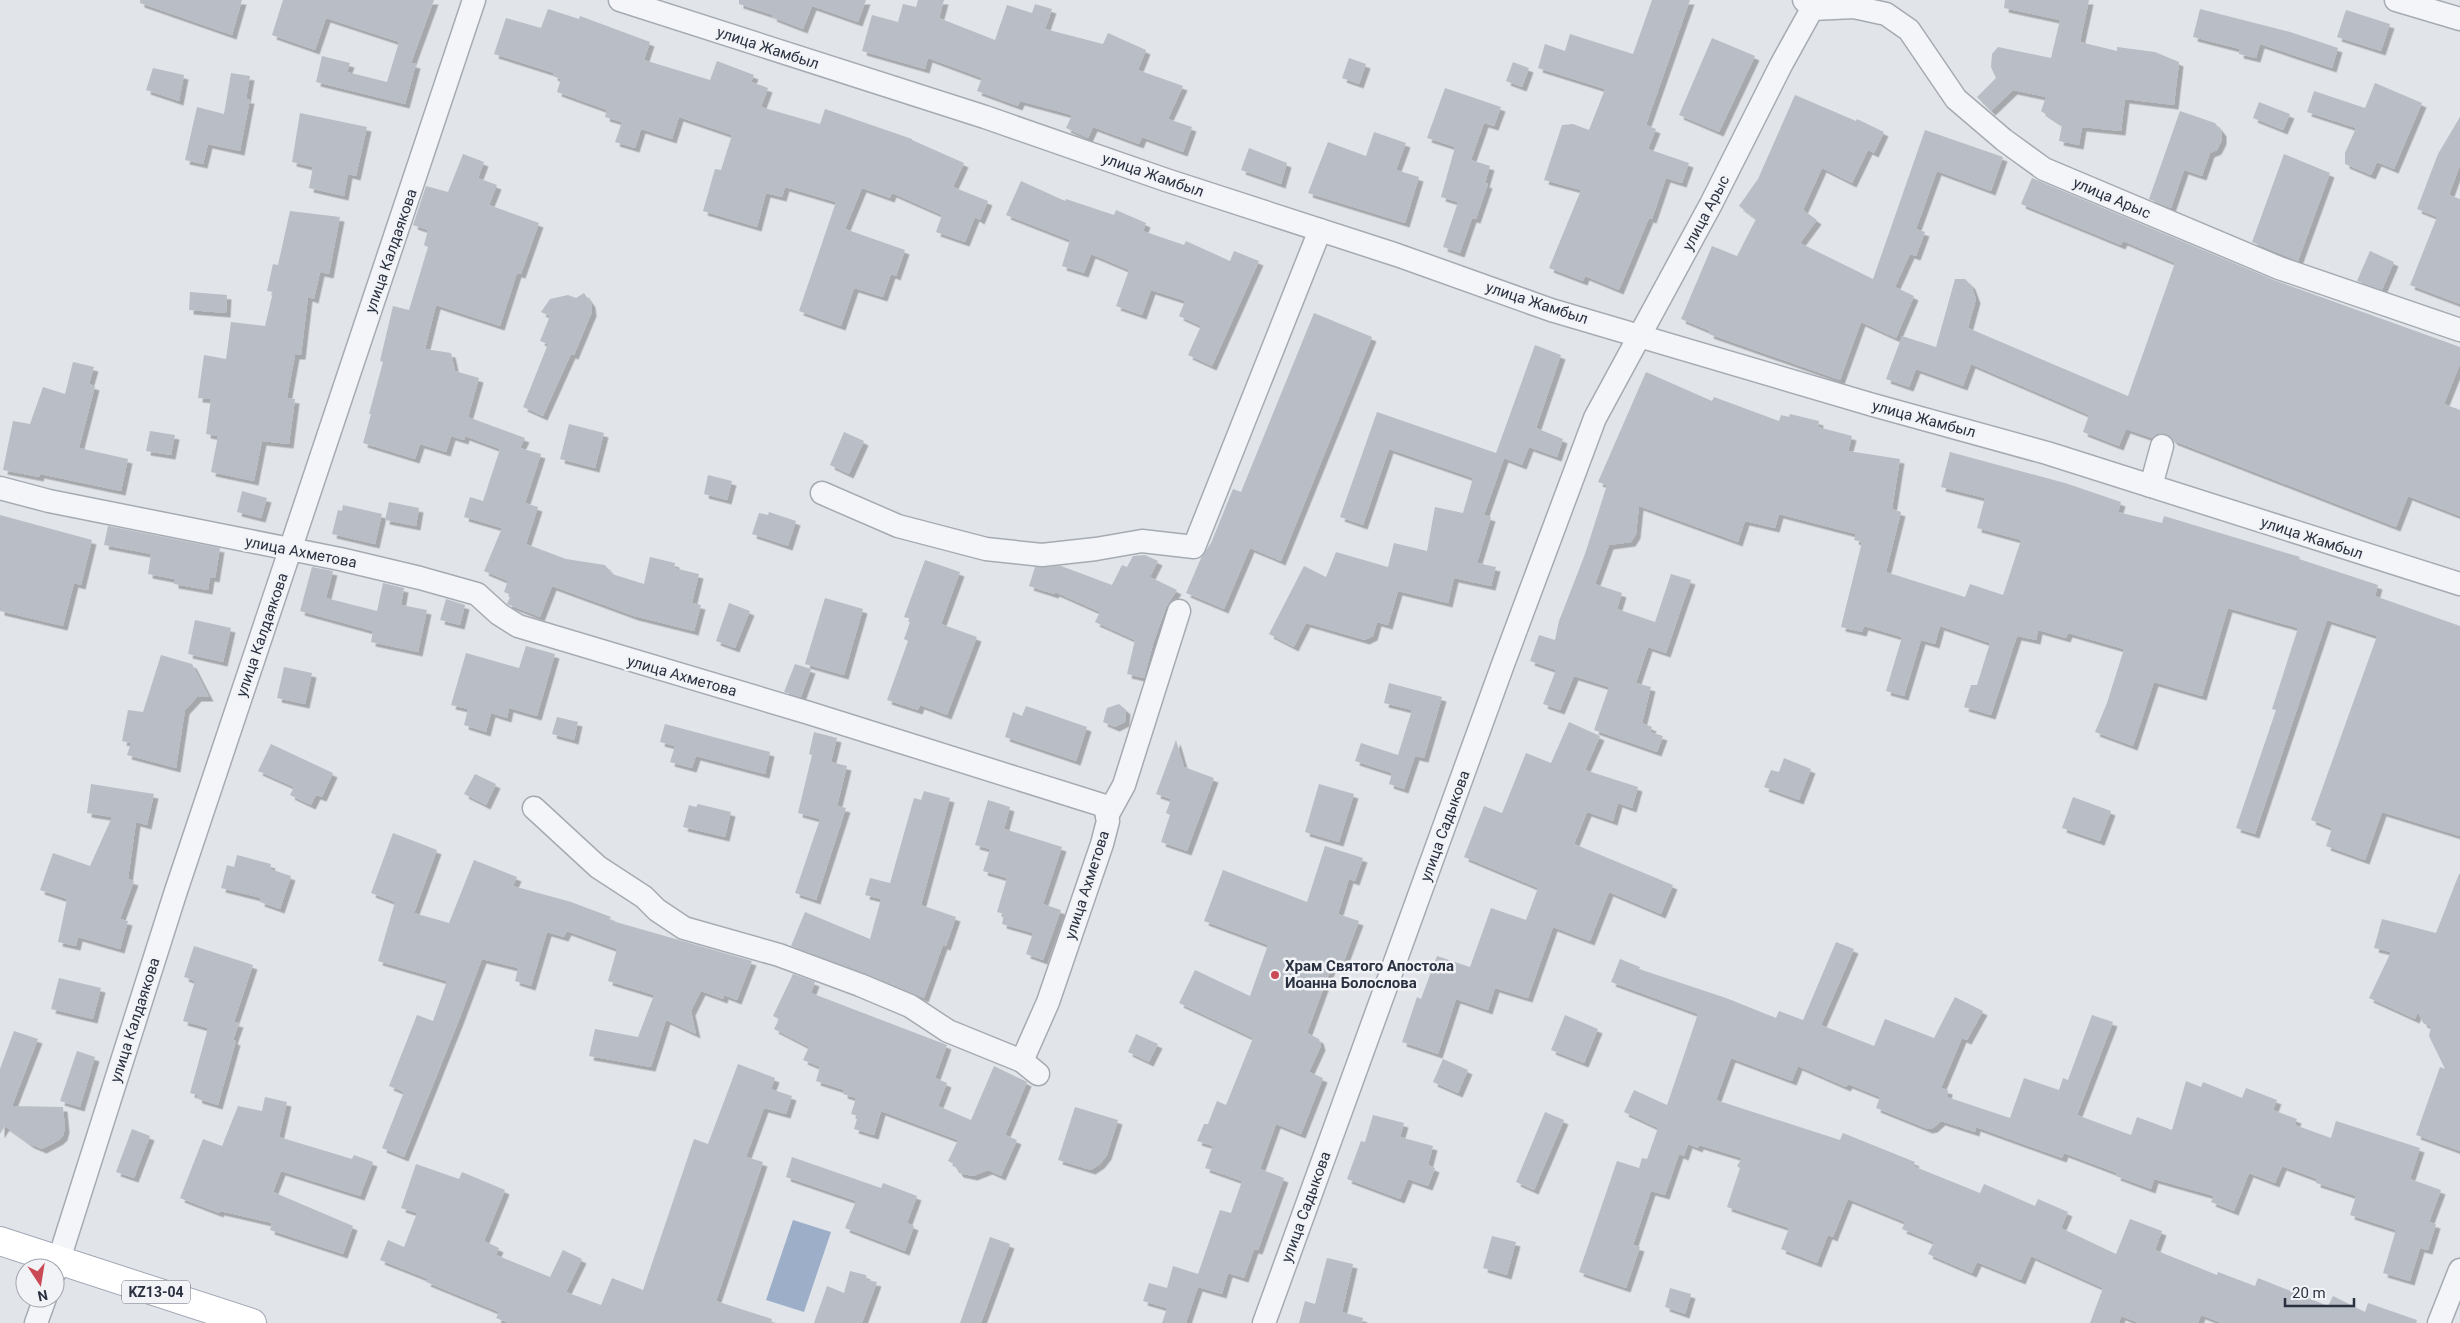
<svg xmlns="http://www.w3.org/2000/svg" width="2460" height="1323" font-family="Roboto,sans-serif">
	<defs>
		<filter id="shadow"><feDropShadow dx="4.5" dy="4.5" stdDeviation="0" flood-color="#0004"/></filter>
	</defs>
	<rect width="100%" height="100%" fill="#e1e4e9"/>
	<!-- water -->
	<polygon fill="#9dafc8" points="793,1220 831,1232 804,1312 766,1300"/>
	<!-- building -->
	<g fill="#b8bdc6" filter="url(#shadow)">
		<polygon points="140,0 242,0 232,35 140,3"/>
		<polygon points="283,0 434,0 411,63 416,64 405,104 316,82 322,56 350,63 347,72 387,82 399,42 326,18 315,50 272,35"/>
		<polygon points="739,0 866,0 858,22 812,6 803,29 772,17 773,15 739,4"/>
		<polygon points="918,0 944,0 939,18 995,40 1007,5 1032,13 1035,4 1052,9 1045,29 1103,44 1108,33 1146,50 1138,70 1183,86 1168,119 1192,127 1183,152 1142,137 1139,144 1093,127 1088,138 1066,128 1072,115 1020,101 1018,106 977,91 982,78 928,58 925,69 862,51 872,15 898,22 903,4 916,7"/>
		<polygon points="1652,0 1690,0 1646,125 1656,129 1648,149 1689,163 1682,183 1666,178 1652,219 1649,218 1619,290 1585,276 1583,281 1549,268 1581,190 1544,180 1562,125 1573,124 1589,130 1605,89 1538,68 1545,44 1565,51 1570,34 1633,54"/>
		<polygon points="2005,0 2089,0 2080,42 2117,51 2117,47 2155,52 2179,62 2174,105 2125,99 2121,131 2082,127 2079,145 2059,141 2062,125 2041,111 2046,97 2013,90 1991,111 1977,97 1996,78 1991,67 1992,54 1998,47 2051,58 2060,20 2004,8"/>
		<polygon points="548,9 579,19 580,16 650,42 644,60 710,80 717,61 754,75 751,82 768,88 761,107 820,124 825,109 912,139 912,140 964,163 953,187 988,201 980,220 975,217 965,242 936,232 942,215 892,193 890,198 862,188 845,229 905,250 896,276 891,274 883,297 854,288 841,326 799,311 836,202 785,187 782,197 766,193 757,227 703,211 715,169 721,170 732,135 679,117 672,139 641,129 635,148 615,142 622,122 605,117 607,110 557,92 561,79 553,76 554,73 494,54 506,18 541,28"/>
		<polygon points="2200,9 2290,32 2338,48 2332,68 2260,44 2256,58 2239,54 2240,49 2193,37"/>
		<polygon points="2346,10 2390,24 2381,51 2337,37"/>
		<polygon points="1712,38 1755,56 1719,132 1679,115"/>
		<polygon points="1349,58 1366,64 1359,84 1342,78"/>
		<polygon points="1513,62 1529,68 1522,87 1506,81"/>
		<polygon points="153,68 184,75 179,101 146,90"/>
		<polygon points="231,73 250,76 246,99 250,99 240,151 208,144 203,164 185,160 197,107 224,114"/>
		<polygon points="2375,83 2422,103 2394,169 2377,162 2371,175 2345,164 2345,153 2356,128 2307,112 2314,91 2365,108"/>
		<polygon points="1445,88 1501,107 1494,126 1484,123 1471,160 1490,166 1485,183 1488,184 1476,219 1472,218 1460,253 1443,247 1458,202 1441,197 1455,147 1427,138"/>
		<polygon points="1795,95 1856,121 1857,119 1884,132 1874,153 1868,150 1852,183 1822,168 1803,210 1817,220 1800,243 1873,279 1925,130 2003,157 1991,191 1937,171 1916,229 1925,232 1916,256 1910,254 1895,287 1914,296 1896,338 1861,322 1840,380 1709,334 1710,331 1681,319 1712,246 1737,256 1756,219 1739,206 1758,179"/>
		<polygon points="2259,102 2290,114 2283,130 2253,118"/>
		<polygon points="2180,111 2215,123 2222,132 2222,140 2217,150 2210,153 2202,176 2184,170 2171,208 2149,199"/>
		<polygon points="300,113 367,127 356,176 348,174 344,196 309,188 313,167 292,162"/>
		<polygon points="2460,117 2460,165 2449,195 2460,199 2460,304 2410,285 2437,217 2417,209 2438,154"/>
		<polygon points="1374,132 1406,143 1396,170 1419,177 1405,223 1308,193 1328,142 1366,156"/>
		<polygon points="1249,148 1287,163 1281,184 1241,170"/>
		<polygon points="463,154 484,162 478,178 497,185 489,205 539,223 521,274 517,273 500,326 436,305 425,349 451,353 455,371 479,378 468,417 525,438 520,448 541,454 525,503 538,507 526,544 566,559 605,565 612,574 644,584 650,557 675,563 674,568 699,574 692,603 701,605 694,631 634,616 552,586 540,617 507,604 511,595 504,592 508,581 484,571 502,528 464,517 470,497 483,501 500,449 465,436 464,440 451,436 446,452 420,444 415,459 363,443 371,414 369,414 383,362 380,361 393,306 409,310 428,247 424,245 428,230 413,225 426,186 448,192"/>
		<polygon points="2284,154 2330,173 2298,261 2252,242"/>
		<polygon points="2032,178 2274,280 2460,347 2460,364 2444,404 2460,410 2460,516 2408,496 2396,527 2174,441 2166,434 2158,433 2152,438 2126,429 2119,446 2083,432 2089,415 1971,364 1963,386 1916,369 1909,387 1886,379 1902,336 1936,347 1955,279 1965,279 1971,285 1976,299 1968,328 2128,396 2175,263 2123,241 2121,245 2021,204"/>
		<polygon points="1021,181 1065,201 1066,199 1114,215 1116,210 1146,223 1143,231 1184,245 1186,241 1230,261 1234,251 1259,261 1212,366 1188,355 1201,326 1179,316 1185,301 1151,290 1142,315 1116,306 1129,270 1091,254 1084,273 1062,266 1070,240 1006,215"/>
		<polygon points="290,211 340,217 329,274 320,272 314,299 308,297 301,355 295,355 287,398 295,399 289,444 262,441 254,481 211,472 218,436 206,434 211,399 198,398 204,355 226,359 231,322 265,326 273,292 267,291 273,264 278,265"/>
		<polygon points="2370,251 2394,262 2382,290 2357,281"/>
		<polygon points="190,292 227,295 226,313 189,310"/>
		<polygon points="584,293 591,303 592,312 574,355 571,354 543,416 523,407 548,344 540,341 550,316 541,312 550,299 568,295 576,298"/>
		<polygon points="1314,313 1372,337 1281,561 1250,548 1224,609 1186,593 1201,558 1211,543 1233,489 1241,492"/>
		<polygon points="1535,345 1561,355 1536,428 1563,439 1557,457 1529,447 1522,465 1504,458 1484,515 1491,517 1477,563 1496,567 1491,586 1454,578 1448,603 1398,591 1388,625 1377,622 1373,636 1365,640 1306,623 1294,647 1269,634 1304,566 1326,577 1336,552 1388,567 1394,543 1427,551 1435,507 1463,513 1473,478 1389,449 1363,525 1340,517 1377,412 1496,453"/>
		<polygon points="73,362 94,367 89,384 95,386 79,448 128,459 121,491 40,474 39,477 3,470 13,421 30,424 43,387 65,394"/>
		<polygon points="1646,372 1712,401 1714,397 1779,421 1781,415 1789,417 1790,414 1819,421 1818,427 1852,436 1848,451 1900,459 1892,509 1901,512 1886,572 1965,597 1970,584 2003,595 2021,540 1977,528 1985,498 1941,487 1950,452 2065,483 2121,502 2118,512 2162,523 2164,516 2300,557 2299,559 2378,585 2375,596 2460,626 2460,836 2382,812 2365,860 2326,846 2332,828 2311,820 2377,636 2327,620 2255,834 2236,828 2276,710 2272,709 2298,628 2228,608 2202,696 2154,682 2133,746 2095,732 2107,703 2124,649 2068,633 2066,638 2038,630 2036,640 2017,636 1991,715 1964,707 1971,685 1977,685 1990,643 1940,626 1935,644 1921,640 1904,696 1886,691 1902,637 1864,626 1862,632 1841,627 1862,542 1854,540 1856,534 1779,514 1775,528 1745,521 1738,542 1639,506 1636,534 1631,542 1609,545 1595,584 1622,593 1617,609 1655,622 1671,574 1691,580 1666,653 1648,647 1636,683 1651,687 1642,723 1652,727 1650,732 1663,736 1657,752 1594,730 1609,687 1574,676 1560,710 1543,704 1556,670 1530,661 1539,635 1555,640 1559,621 1585,554 1607,485 1598,482"/>
		<polygon points="569,424 604,433 595,468 560,459"/>
		<polygon points="150,431 175,435 171,455 146,451"/>
		<polygon points="844,432 864,441 849,474 830,465"/>
		<polygon points="708,475 732,481 727,500 704,494"/>
		<polygon points="242,491 267,498 261,518 237,512"/>
		<polygon points="389,502 419,508 416,526 385,520"/>
		<polygon points="343,505 382,514 375,544 332,534 338,510 342,511"/>
		<polygon points="769,512 796,521 788,546 752,534 759,513 768,515"/>
		<polygon points="0,515 92,540 81,585 74,583 63,626 0,611"/>
		<polygon points="108,526 220,548 215,578 210,577 208,590 174,584 174,579 148,574 151,554 104,545"/>
		<polygon points="1145,555 1158,561 1150,577 1177,590 1166,607 1153,644 1144,678 1127,674 1135,640 1095,622 1100,612 1055,592 1054,594 1029,586 1035,567 1061,566 1112,585 1122,565 1127,567 1133,556"/>
		<polygon points="925,560 960,572 941,624 977,637 947,715 920,705 918,710 887,700 908,641 904,639 911,619 904,617"/>
		<polygon points="312,567 333,571 326,598 377,611 383,583 404,588 401,605 427,610 418,652 371,642 373,631 300,611"/>
		<polygon points="825,598 863,609 844,675 805,664"/>
		<polygon points="446,599 465,605 460,625 440,620"/>
		<polygon points="729,603 750,611 735,648 716,641"/>
		<polygon points="195,620 231,628 223,662 188,654"/>
		<polygon points="526,646 555,654 537,716 509,708 507,718 491,713 486,732 464,725 468,709 451,705 466,653 519,668"/>
		<polygon points="161,655 192,664 209,697 197,697 185,710 176,768 127,755 131,743 122,741 128,710 143,712"/>
		<polygon points="795,664 811,669 801,697 784,692"/>
		<polygon points="284,667 312,673 305,704 277,698"/>
		<polygon points="1389,683 1442,697 1424,758 1415,756 1404,789 1389,784 1392,773 1355,761 1361,743 1398,755 1412,710 1384,703"/>
		<polygon points="1119,704 1126,710 1125,722 1115,727 1103,722 1107,708"/>
		<polygon points="1026,706 1087,727 1076,761 1005,737 1013,712 1022,716"/>
		<polygon points="557,717 578,722 574,740 552,734"/>
		<polygon points="1569,722 1600,736 1585,770 1638,787 1632,808 1618,803 1613,821 1587,812 1574,844 1673,885 1661,914 1609,892 1590,941 1553,927 1528,998 1495,988 1488,1010 1456,999 1438,1054 1402,1042 1417,997 1421,999 1437,956 1470,967 1491,908 1526,920 1538,888 1464,857 1484,806 1502,813 1526,753 1551,763"/>
		<polygon points="665,724 770,752 765,774 696,756 692,768 670,762 675,746 660,742"/>
		<polygon points="814,732 837,738 831,762 847,766 837,806 846,808 816,900 795,893 820,819 798,813 812,755 809,754"/>
		<polygon points="1176,740 1184,767 1214,778 1187,851 1161,842 1170,815 1166,813 1171,799 1156,794"/>
		<polygon points="271,744 333,773 322,797 316,795 311,805 290,795 294,787 258,771"/>
		<polygon points="1784,758 1811,769 1799,800 1764,787 1771,770 1779,772"/>
		<polygon points="475,774 496,784 486,805 464,794"/>
		<polygon points="91,784 154,794 147,825 136,822 128,879 134,881 120,919 128,921 120,949 78,937 76,946 58,942 67,899 40,890 53,853 90,866 112,817 87,813"/>
		<polygon points="1319,784 1354,794 1339,842 1305,832"/>
		<polygon points="924,791 950,798 921,905 956,917 946,946 943,945 924,998 865,973 791,946 805,912 870,939 881,899 865,895 870,878 890,883 914,798 921,800"/>
		<polygon points="2073,797 2111,811 2100,841 2062,828"/>
		<polygon points="988,800 1010,807 1004,829 1062,847 1043,904 1061,910 1043,960 1026,954 1033,933 1002,924 1004,914 997,912 1007,878 983,871 990,849 975,845"/>
		<polygon points="698,804 731,812 725,837 683,827 689,805 696,807"/>
		<polygon points="393,833 437,850 414,913 449,923 474,860 517,877 513,886 571,902 611,917 609,920 752,961 737,1000 724,995 723,999 701,991 691,1011 696,1034 666,1020 651,1067 589,1056 595,1029 638,1037 654,995 608,981 617,949 567,931 564,937 547,932 531,986 515,981 518,968 482,959 459,1020 404,1157 382,1148 404,1092 389,1086 417,1015 433,1021 447,981 378,961 395,902 371,893"/>
		<polygon points="1325,846 1363,858 1355,881 1349,879 1338,914 1359,921 1341,969 1332,965 1307,1033 1319,1039 1321,1046 1309,1072 1323,1078 1301,1134 1276,1124 1260,1169 1284,1178 1258,1250 1254,1249 1244,1278 1228,1273 1222,1294 1198,1287 1186,1323 1162,1323 1167,1308 1143,1301 1149,1283 1167,1288 1173,1266 1198,1274 1220,1210 1231,1213 1242,1181 1205,1168 1213,1146 1197,1141 1204,1124 1208,1124 1217,1101 1226,1105 1253,1038 1179,1003 1195,970 1250,996 1268,945 1204,921 1223,870 1307,902"/>
		<polygon points="237,855 271,864 270,869 291,876 280,909 260,902 261,898 221,888 227,865 234,867"/>
		<polygon points="2459,874 2460,874 2460,1151 2416,1135 2440,1067 2445,1069 2429,1036 2431,1027 2423,1023 2418,1012 2415,1019 2369,998 2391,952 2374,948 2382,919 2436,933"/>
		<polygon points="1836,942 1854,949 1821,1025 1874,1046 1885,1019 1934,1038 1955,997 1983,1011 1967,1040 1962,1038 1941,1088 1948,1090 1947,1097 2010,1118 2024,1078 2059,1090 2063,1078 2068,1080 2092,1015 2113,1022 2077,1115 2131,1135 2137,1117 2172,1130 2186,1081 2201,1087 2203,1082 2242,1098 2246,1088 2277,1100 2273,1110 2297,1119 2295,1125 2331,1138 2336,1121 2420,1148 2410,1179 2441,1190 2429,1222 2436,1224 2428,1250 2420,1248 2410,1281 2383,1273 2396,1230 2350,1215 2356,1196 2316,1183 2317,1179 2282,1166 2275,1183 2249,1173 2234,1211 2211,1202 2214,1196 2154,1179 2151,1189 2116,1176 2117,1173 2064,1153 2062,1158 1976,1127 1975,1132 1941,1121 1933,1128 1928,1129 1876,1108 1880,1097 1848,1084 1846,1087 1798,1066 1792,1081 1731,1058 1716,1100 1840,1140 1843,1133 1915,1162 1913,1166 1980,1193 1984,1184 2035,1206 2038,1199 2068,1212 2061,1228 2116,1254 2130,1219 2162,1231 2155,1250 2217,1275 2218,1272 2255,1286 2258,1278 2328,1306 2333,1296 2365,1312 2368,1303 2417,1320 2416,1323 2222,1323 2201,1315 2198,1323 2139,1323 2121,1316 2119,1323 2090,1323 2103,1288 2031,1256 2021,1280 1977,1262 1972,1273 1928,1254 1934,1242 1902,1229 1905,1222 1848,1199 1833,1237 1828,1235 1817,1263 1781,1249 1789,1228 1727,1207 1740,1168 1737,1166 1742,1158 1699,1145 1698,1148 1688,1144 1684,1156 1679,1154 1665,1195 1651,1191 1633,1245 1640,1247 1626,1288 1579,1272 1617,1161 1639,1168 1642,1158 1647,1159 1658,1128 1624,1112 1634,1090 1667,1105 1698,1014 1611,982 1620,959 1640,967 1639,969 1726,998 1776,1018 1779,1011 1803,1020"/>
		<polygon points="194,946 253,965 234,1022 239,1023 233,1040 236,1041 218,1105 198,1099 197,1095 190,1093 208,1028 183,1021 195,981 184,977"/>
		<polygon points="793,974 815,982 811,993 947,1045 935,1078 947,1083 938,1106 971,1120 994,1066 1027,1082 1005,1135 1017,1140 1001,1176 988,1170 973,1176 959,1173 954,1164 948,1161 958,1140 881,1111 874,1135 854,1129 858,1116 851,1114 856,1098 843,1094 844,1090 816,1081 820,1067 803,1060 809,1047 774,1029 779,1019 773,1016"/>
		<polygon points="59,978 101,988 93,1019 51,1009"/>
		<polygon points="1565,1015 1598,1029 1584,1063 1551,1050"/>
		<polygon points="14,1031 38,1039 12,1106 63,1107 65,1128 63,1136 59,1140 42,1149 30,1144 5,1126 0,1134 0,1069"/>
		<polygon points="1136,1034 1158,1044 1149,1062 1128,1052"/>
		<polygon points="77,1051 95,1057 80,1107 60,1101"/>
		<polygon points="1443,1059 1468,1070 1458,1093 1433,1082"/>
		<polygon points="738,1064 775,1078 771,1089 792,1096 786,1114 764,1108 746,1157 763,1162 716,1301 772,1319 771,1323 509,1323 496,1318 499,1312 426,1282 428,1279 380,1260 388,1240 404,1247 417,1213 401,1208 416,1164 459,1179 462,1172 505,1190 484,1241 499,1248 496,1255 550,1277 563,1250 582,1259 566,1292 601,1305 612,1278 643,1290 694,1139 708,1144"/>
		<polygon points="265,1097 287,1102 279,1137 352,1159 354,1155 373,1162 360,1196 281,1171 273,1192 353,1226 343,1254 270,1230 272,1223 220,1211 219,1213 180,1198 203,1139 222,1146 238,1106 262,1111"/>
		<polygon points="1075,1107 1118,1120 1107,1155 1100,1164 1091,1170 1058,1160"/>
		<polygon points="1545,1112 1564,1120 1534,1190 1516,1182"/>
		<polygon points="1373,1115 1404,1123 1400,1137 1433,1146 1428,1165 1435,1168 1428,1186 1408,1179 1400,1199 1347,1179 1361,1141 1365,1142"/>
		<polygon points="132,1129 150,1136 134,1178 116,1172"/>
		<polygon points="792,1157 881,1188 883,1183 917,1196 907,1223 914,1226 905,1251 845,1228 856,1201 786,1177"/>
		<polygon points="1492,1236 1516,1242 1507,1275 1483,1268"/>
		<polygon points="990,1237 1010,1244 981,1323 960,1323"/>
		<polygon points="1327,1258 1353,1264 1342,1312 1363,1318 1362,1323 1299,1323 1305,1301 1315,1304"/>
		<polygon points="850,1271 866,1275 867,1280 877,1282 862,1323 814,1323 827,1286 844,1293"/>
		<polygon points="1670,1288 1691,1294 1685,1314 1665,1307"/>
	</g>
	<g fill="none" stroke-linecap="round" stroke-linejoin="round">
		<defs>
			<g id="street">
				<polyline points="620,0 985,117 1166,180 1397,255 1551,310 1873,405 2047,453 2460,584"/>
				<polyline points="2396,0 2460,19"/>
				<polyline points="1812,9 1854,7 1886,14 1909,30 1956,99 2004,140 2044,169 2279,268 2460,330"/>
				<polyline points="2151,486 2162,446"/>
				<polyline points="0,488 49,501 340,559 420,578 477,594 499,614 518,626 809,713 1105,806 1108,821 1102,844 1048,1002 1022,1061"/>
				<polyline points="822,493 898,526 986,549 1042,555 1096,549 1142,541 1194,547 1320,230"/>
				<polyline points="534,808 598,867 644,897 657,910 684,928 779,955 860,985 910,1006 948,1031 1022,1061 1038,1074"/>
				<polyline points="1107,816 1124,785 1179,611"/>
				<polyline points="55,1272 175,894 474,0"/>
				<polyline points="36,1323 45,1298"/>
				<polyline points="1264,1323 1502,667 1595,418 1711,204 1781,65 1812,9 1804,0"/>
				<polyline points="2439,1323 2460,1270"/>
			</g>
			<polyline id="primary" points="0,1241 252,1323"/>
		</defs>
		<!-- street casing -->
		<use href="#street" stroke="#a6abb3" stroke-width="25"/>
		<!-- primary casing -->
		<use href="#primary" stroke="#a1a7b5" stroke-width="30"/>
		<!-- street -->
		<use href="#street" stroke="#f4f5f8" stroke-width="22"/>
		<!-- primary -->
		<use href="#primary" stroke="#fff" stroke-width="28"/>
	</g>
	<!-- markers -->
	<circle fill="#ca4b56" stroke="#f1f3f7" stroke-width="2" cx="1275" cy="975" r="5"/>
	<g text-anchor="middle" dominant-baseline="central" stroke-width="5" stroke-linejoin="round" paint-order="stroke">
		<!-- shield labels -->
		<rect fill="#f1f3f7" stroke="#666b77" stroke-width="1" x="122" y="1280.5" width="68" height="23" rx="4"/>
		<g font-size="14" font-weight="bold" fill="#2a3140">
			<text x="156" y="1292">KZ13-04</text>
		</g>
		<!-- street labels -->
		<g font-size="15" fill="#2a3140" stroke="#f1f3f7">
			<text transform="translate(768 48) rotate(18)">улица Жамбыл</text>
			<text transform="translate(1153 175) rotate(19)">улица Жамбыл</text>
			<text transform="translate(2112 198) rotate(23)">улица Арыс</text>
			<text transform="translate(1706 213) rotate(-62)">улица Арыс</text>
			<text transform="translate(391 251) rotate(-71)">улица Калдаякова</text>
			<text transform="translate(1537 303) rotate(18)">улица Жамбыл</text>
			<text transform="translate(1924 419) rotate(15)">улица Жамбыл</text>
			<text transform="translate(2312 538) rotate(18)">улица Жамбыл</text>
			<text transform="translate(301 552) rotate(11)">улица Ахметова</text>
			<text transform="translate(262 635) rotate(-71)">улица Калдаякова</text>
			<text transform="translate(682 676) rotate(16)">улица Ахметова</text>
			<text transform="translate(1445 826) rotate(-70)">улица Садыкова</text>
			<text transform="translate(1087 885) rotate(-72)">улица Ахметова</text>
			<text transform="translate(135 1020) rotate(-72)">улица Калдаякова</text>
			<text transform="translate(1306 1207) rotate(-70)">улица Садыкова</text>
		</g>
		<!-- poi labels -->
		<g font-size="15" font-weight="bold" fill="#2a3140" stroke="#f1f3f7" text-anchor="start">
			<text x="1285" y="966">Храм Святого Апостола<tspan x="1285" dy="17">Иоанна Болослова</tspan></text>
		</g>
	</g>
	<!-- north arrow -->
	<g transform="translate(40 1283) rotate(168)"><circle r="24" fill="#f1f3f7" stroke="#a1a5ae"/>
	<path d="M0-4L9 19L0 12L-9 19Z" fill="#ca4b56"/>
	<text y="-8" font-size="14" font-weight="bold" text-anchor="middle" fill="#2a3140">N</text>
	</g>
	<!-- scale -->
	<path d="M2285 1298v8h69v-8" fill="none" stroke="#2a3140" stroke-width="2.5"/>
	<text x="2292" y="1298" font-size="15" fill="#2a3140" stroke="#f1f3f7" stroke-width="4" paint-order="stroke">20 m</text>
</svg>
